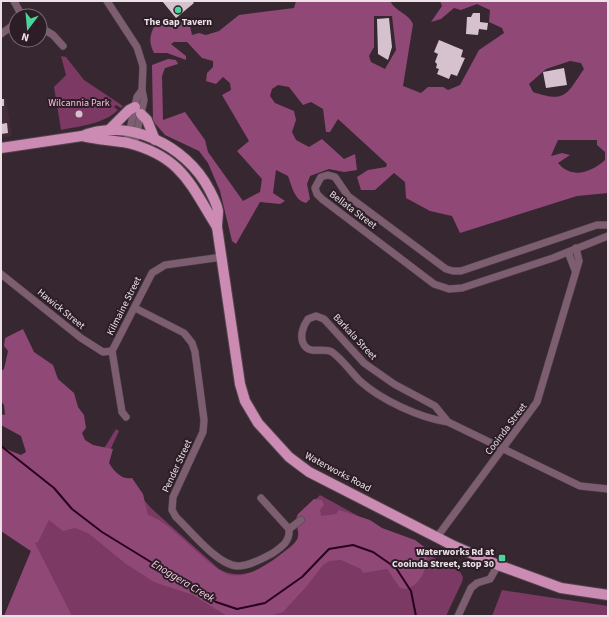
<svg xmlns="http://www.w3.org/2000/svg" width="609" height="617" font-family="'Source Sans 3',sans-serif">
	<rect width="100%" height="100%" fill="#362730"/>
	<!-- built -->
	<polygon fill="#422c39" points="1,99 6,99 12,136 1,137"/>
	<!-- green -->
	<g fill="#7b3964">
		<path d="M61,56L66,57L84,80L123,106L121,108L116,105L114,107L118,110C104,124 80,126 61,130L54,87L66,75Z"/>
		<path d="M116,429L119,431L105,461L106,468L134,489L152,509L219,569C254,589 294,546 314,521L304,511L320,495L460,572L463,577L462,582L446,616H4L31,551L1,531V453L57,497L100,455Z"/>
		<polygon points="502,590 608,606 608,616 492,616"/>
	</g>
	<!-- forest -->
	<g fill="#904977" fill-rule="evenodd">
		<path d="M296,1H390C396,12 408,13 413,24L403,86L421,93L428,87H443L448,90L460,85L479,50L504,33L502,28L489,22L490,10L477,4L461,10L454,8L441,19L431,22L442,6L440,1H608V193L577,196L460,233L452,216L430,211L406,198L405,182L394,173L375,190H361L357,177L368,170L386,167L387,164L338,119L330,132H326L323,109L311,102L303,105L289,87L278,85L272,89L270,96L275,103L294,111L296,120L292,132L296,140L309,147L322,139L344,159L355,154L357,170L344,172L329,169L310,176L307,184L310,199L306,203C294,200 292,186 288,176L276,170L273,193L285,201L280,204L260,202L236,244L232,241L220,191L208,163L199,151L165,135L153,121L152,65L168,59L176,60L178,64L165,68L162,76L163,120L185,112L205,140L208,152L243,201L260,192L262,179L237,151L249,141L222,95L231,90L230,83L223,77L216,84L206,81L207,73L213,67V61L202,58L187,42H174L171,44L186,56V60L167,53H154C149,43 149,36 155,25L183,19L190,26L192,35L199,33L206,35L219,31L239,15L294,8ZM374,16H392L396,50L385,69L371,62L369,56L374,47ZM570,61L581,63L584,69C566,95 566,103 533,92L529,84L546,69ZM558,140H597V145L605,152V160C591,173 571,179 558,163L570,155L562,153L551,156Z"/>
		<path d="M23,329L34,352L53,365L58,379L74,393L78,407L84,415L86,428L82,433L85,440L93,445L113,449L109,463C114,471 121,480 132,478L143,494L148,515C159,519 168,526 176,533C189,544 213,568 227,574C246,581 271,562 285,551C299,541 301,537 295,521L298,514L314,499L322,500L324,505L320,510L321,516L336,514L339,510L370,520L382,528L415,540L427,549C428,565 423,584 406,589L400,588L387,569L363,573L361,569L341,560L330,561L323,565L306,587L283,612L270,616H227L193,595L154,582L126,564L88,533L75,528L63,531L49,520L38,542L35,543L72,616H4L31,551L1,531V447L21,455L26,452L21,436L1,425V414L5,415L4,405L1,401V371L4,369L8,351L4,346L5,338Z"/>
	</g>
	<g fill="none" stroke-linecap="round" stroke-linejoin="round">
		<!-- stream -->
		<polyline stroke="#29001d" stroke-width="2" points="1,446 54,488 72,509 102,532 216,602 237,609 265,603 302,577 329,549 353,545 373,552 396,568 411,591 416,616"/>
	</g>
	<!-- building -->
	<g fill="#d6c2ce">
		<polygon points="162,1 192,1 194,3 176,18"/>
		<polygon points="473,13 480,13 480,22 488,23 487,30 479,29 478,35 466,34 467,17 471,17"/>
		<polygon points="389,18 392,47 388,60 378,54 377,19"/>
		<polygon points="439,40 463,50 461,57 465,58 457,76 451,74 449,79 437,74 439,69 436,68 437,64 435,62 438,54 434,52"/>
		<polygon points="564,68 567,85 546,88 543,72"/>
		<rect x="1" y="99" width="3" height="7"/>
		<circle cx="79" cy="114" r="3.5"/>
		<polygon points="7,123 8,133 1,134 1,124"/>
	</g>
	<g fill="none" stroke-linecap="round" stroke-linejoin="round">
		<defs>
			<g id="street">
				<polyline points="14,1 22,16"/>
				<polyline points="107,1 137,47 143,66 142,90 144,100 134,145"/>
				<polyline points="40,27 53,35 63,46"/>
				<polyline points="1,34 16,23"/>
				<polyline points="127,143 137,97 142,90"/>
				<polyline points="608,225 597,225 461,271 453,271 446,269 348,196 335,177 328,175 321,177 315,188 317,194 322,199 434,284 449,289 462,288 553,258 608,236"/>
				<polyline points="568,252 575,270"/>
				<polyline points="1,274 81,338 103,352 112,351"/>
				<path d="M135,308L184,333L192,343L195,352L204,420L203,432L173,497L172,510L176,517C190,530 218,566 238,566C249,566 264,558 273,553C283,546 290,541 289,529L301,520"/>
				<polyline points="126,417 122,412 112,351 152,273 165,265 222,257"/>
				<path d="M448,422L435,406L394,384L364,363L324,319L316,316L308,319C303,326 299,337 304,345C310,355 324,347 332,352C343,360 351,372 360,381C381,400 420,418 448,422L580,486L608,489"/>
				<polyline points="261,498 289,529"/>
				<polyline points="437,537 537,402 579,261 576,248"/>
				<polyline points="458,616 471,588 477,583 490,579 498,565"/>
			</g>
			<g id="primary">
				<polyline points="141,114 147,120 155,140"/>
				<polyline points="109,130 129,110 135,107"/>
				<path d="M82,136C97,140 112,140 128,143C182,157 190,184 217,227"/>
				<path d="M1,148L82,136C128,117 186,145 209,189C212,195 217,204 218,211C218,216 217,222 217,227L240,384L245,401L258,423L289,457L309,472L452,545L498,565L561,588L608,595"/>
			</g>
		</defs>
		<!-- street casing -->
		<use href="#street" stroke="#53454d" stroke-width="8"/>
		<!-- primary casing -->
		<use href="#primary" stroke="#53454d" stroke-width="12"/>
		<!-- street -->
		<use href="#street" stroke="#7d5d70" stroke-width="7"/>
		<!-- primary -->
		<use href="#primary" stroke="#cc8bb3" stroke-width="10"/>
	</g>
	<!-- markers -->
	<g fill="#4bd49b" stroke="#2c1d26" stroke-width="1.5">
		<circle cx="178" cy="10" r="4"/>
		<rect x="498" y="554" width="8" height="8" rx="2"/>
	</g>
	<g text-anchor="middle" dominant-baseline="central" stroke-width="4" stroke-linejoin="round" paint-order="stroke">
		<!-- poi labels -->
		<g font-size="10" font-weight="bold" fill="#ebe1e7" stroke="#2c1d26">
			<text x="178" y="22">The Gap Tavern</text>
			<text x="494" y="552" text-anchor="end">Waterworks Rd at<tspan x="494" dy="12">Cooinda Street, stop 30</tspan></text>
		</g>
		<!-- park labels -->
		<g font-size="10" fill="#fdbfe5" stroke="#2c1d26">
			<text x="79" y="103">Wilcannia Park</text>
		</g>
		<!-- street labels -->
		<g font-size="10" fill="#ebe1e7" stroke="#2c1d26">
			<text transform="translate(353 210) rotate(37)">Bellata Street</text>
			<text transform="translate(124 306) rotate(-63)">Kilmaine Street</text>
			<text transform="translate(61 309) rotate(39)">Hawick Street</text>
			<text transform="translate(355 337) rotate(47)">Barkala Street</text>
			<text transform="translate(506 429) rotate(-53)">Cooinda Street</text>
			<text transform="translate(177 466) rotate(-65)">Pender Street</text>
			<text transform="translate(338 472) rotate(28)">Waterworks Road</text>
		</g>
		<!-- water labels -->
		<g font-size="11" font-style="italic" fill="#fbd1e9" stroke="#2c1d26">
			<text transform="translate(183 581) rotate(31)">Enoggera Creek</text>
		</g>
	</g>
	<!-- border -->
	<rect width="609" height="617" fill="none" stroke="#ebe1e7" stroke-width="4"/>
	<!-- north arrow -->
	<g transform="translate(28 28) rotate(196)"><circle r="19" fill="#2c1d26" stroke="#786b73"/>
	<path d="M0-3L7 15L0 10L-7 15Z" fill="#4bd49b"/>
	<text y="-6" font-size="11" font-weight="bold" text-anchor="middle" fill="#ebe1e7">N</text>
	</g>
</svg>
